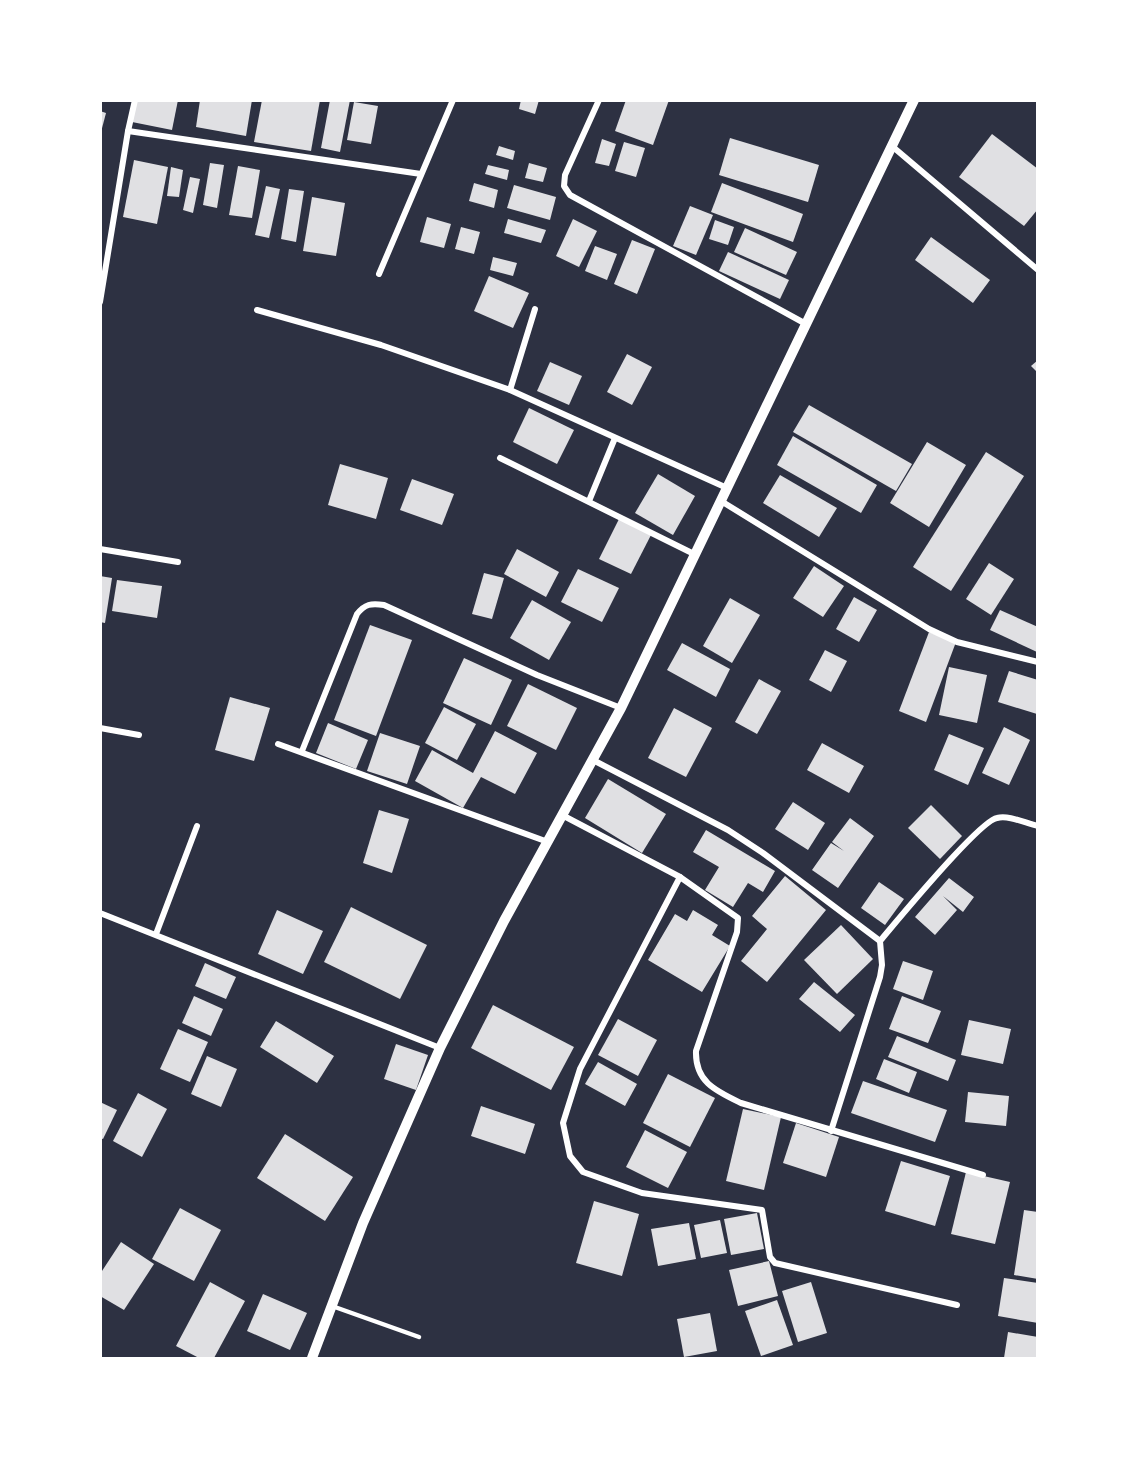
<svg xmlns="http://www.w3.org/2000/svg" width="1138" height="1459" font-family="'IBM Plex Serif',serif">
	<rect width="100%" height="100%" fill="#2d3142"/>
	<!-- building -->
	<g fill="#e0e0e3">
		<polygon points="137,100 178,100 172,130 132,122"/>
		<polygon points="200,100 252,100 246,136 196,127"/>
		<polygon points="262,100 320,100 311,151 254,142"/>
		<polygon points="330,100 350,100 340,152 321,148"/>
		<polygon points="521,100 539,100 535,114 519,109"/>
		<polygon points="626,100 669,100 653,145 615,131"/>
		<polygon points="354,102 378,106 371,144 347,140"/>
		<polygon points="100,111 106,113 101,132 100,132"/>
		<polygon points="992,134 1038,169 1038,209 1024,226 959,177"/>
		<polygon points="730,138 819,165 808,202 719,175"/>
		<polygon points="602,139 616,144 609,166 595,163"/>
		<polygon points="624,142 645,148 636,177 615,171"/>
		<polygon points="499,146 515,151 513,160 496,155"/>
		<polygon points="134,160 168,167 157,224 123,217"/>
		<polygon points="210,163 224,165 217,208 203,205"/>
		<polygon points="529,163 547,168 543,182 525,178"/>
		<polygon points="488,165 509,170 507,180 485,174"/>
		<polygon points="238,166 260,170 252,218 229,215"/>
		<polygon points="171,167 183,170 179,197 167,196"/>
		<polygon points="190,177 200,179 193,213 183,210"/>
		<polygon points="474,183 498,190 494,208 469,201"/>
		<polygon points="722,183 803,214 793,242 711,212"/>
		<polygon points="514,185 556,197 550,220 507,208"/>
		<polygon points="266,186 280,189 269,238 255,235"/>
		<polygon points="289,189 304,191 296,242 281,239"/>
		<polygon points="312,197 345,203 336,256 303,251"/>
		<polygon points="690,206 713,215 696,255 673,246"/>
		<polygon points="427,217 451,224 444,248 420,242"/>
		<polygon points="508,219 546,230 541,243 504,233"/>
		<polygon points="573,219 597,231 579,267 556,256"/>
		<polygon points="715,220 734,227 728,245 709,239"/>
		<polygon points="461,227 480,232 474,254 455,249"/>
		<polygon points="745,228 797,252 786,275 734,252"/>
		<polygon points="931,237 990,280 973,303 915,260"/>
		<polygon points="632,240 655,249 637,294 614,284"/>
		<polygon points="595,246 617,254 607,280 585,271"/>
		<polygon points="728,252 789,280 780,299 719,271"/>
		<polygon points="493,257 517,263 513,276 490,270"/>
		<polygon points="489,276 529,293 513,328 474,311"/>
		<polygon points="627,354 652,367 632,405 607,392"/>
		<polygon points="1038,360 1038,373 1031,366"/>
		<polygon points="550,362 582,376 569,405 537,391"/>
		<polygon points="809,405 912,464 896,491 793,432"/>
		<polygon points="529,408 574,430 557,464 513,442"/>
		<polygon points="793,436 877,485 861,513 777,465"/>
		<polygon points="927,442 966,465 929,527 890,503"/>
		<polygon points="986,452 1024,476 951,591 913,567"/>
		<polygon points="340,464 388,478 376,519 328,505"/>
		<polygon points="658,474 695,496 673,535 635,513"/>
		<polygon points="780,475 837,508 819,537 763,503"/>
		<polygon points="412,479 454,494 442,525 400,510"/>
		<polygon points="619,519 651,535 631,574 599,559"/>
		<polygon points="517,549 559,572 546,597 504,574"/>
		<polygon points="989,563 1014,579 991,615 966,599"/>
		<polygon points="814,566 844,586 823,617 793,598"/>
		<polygon points="578,569 619,588 602,622 561,602"/>
		<polygon points="484,573 504,578 492,619 472,614"/>
		<polygon points="100,576 112,578 105,623 100,622"/>
		<polygon points="117,580 162,586 157,618 112,611"/>
		<polygon points="854,597 877,610 859,642 836,629"/>
		<polygon points="730,598 760,615 732,663 703,646"/>
		<polygon points="532,600 571,622 549,660 510,638"/>
		<polygon points="1000,610 1038,627 1037,652 990,630"/>
		<polygon points="370,625 412,640 376,736 334,720"/>
		<polygon points="929,632 956,642 926,722 899,711"/>
		<polygon points="682,643 730,669 716,697 667,670"/>
		<polygon points="825,650 847,661 831,692 809,680"/>
		<polygon points="464,658 512,680 491,725 443,703"/>
		<polygon points="949,667 987,675 977,723 939,715"/>
		<polygon points="1009,671 1038,680 1037,714 998,702"/>
		<polygon points="759,679 781,691 757,734 735,722"/>
		<polygon points="528,684 577,708 556,750 507,726"/>
		<polygon points="230,697 270,708 254,761 215,750"/>
		<polygon points="444,707 476,724 457,760 425,743"/>
		<polygon points="674,708 712,728 686,777 648,758"/>
		<polygon points="328,723 368,740 356,769 316,753"/>
		<polygon points="1004,727 1030,740 1009,785 982,773"/>
		<polygon points="495,731 537,753 515,794 481,777 463,808 415,781 432,750 473,773"/>
		<polygon points="380,733 420,746 407,784 367,771"/>
		<polygon points="949,734 984,748 968,785 934,770"/>
		<polygon points="822,743 864,766 849,793 807,770"/>
		<polygon points="608,779 666,814 642,853 585,818"/>
		<polygon points="793,802 825,823 808,850 775,829"/>
		<polygon points="931,805 962,836 940,859 908,828"/>
		<polygon points="379,810 409,819 392,873 363,863"/>
		<polygon points="850,818 874,836 838,888 812,870 831,843 844,851 832,842"/>
		<polygon points="706,830 775,871 763,892 748,883 733,907 705,890 719,867 693,852"/>
		<polygon points="785,876 826,910 767,982 741,961 767,929 752,916"/>
		<polygon points="949,878 974,897 963,912 943,896 957,910 935,935 915,917"/>
		<polygon points="879,882 904,899 885,925 861,908"/>
		<polygon points="351,907 427,945 400,999 324,962"/>
		<polygon points="277,910 323,931 303,974 258,954"/>
		<polygon points="693,910 718,925 712,935 730,946 702,992 648,960 675,914 687,921"/>
		<polygon points="841,925 873,959 837,994 804,960"/>
		<polygon points="903,961 933,971 923,1000 893,989"/>
		<polygon points="205,963 236,977 226,999 195,986"/>
		<polygon points="814,982 855,1015 840,1032 799,999"/>
		<polygon points="194,996 223,1009 211,1036 182,1023"/>
		<polygon points="902,996 941,1011 928,1043 889,1029"/>
		<polygon points="493,1005 574,1047 551,1090 471,1048"/>
		<polygon points="618,1019 657,1040 638,1076 598,1055"/>
		<polygon points="969,1020 1011,1029 1003,1064 961,1055"/>
		<polygon points="276,1021 334,1056 317,1083 260,1047"/>
		<polygon points="178,1029 208,1042 190,1082 160,1069"/>
		<polygon points="897,1036 956,1060 948,1081 888,1057"/>
		<polygon points="396,1044 428,1055 416,1090 384,1079"/>
		<polygon points="207,1056 237,1069 221,1107 191,1094"/>
		<polygon points="884,1059 917,1072 909,1093 876,1079"/>
		<polygon points="598,1062 637,1084 625,1106 585,1084"/>
		<polygon points="668,1074 715,1098 690,1147 643,1123"/>
		<polygon points="863,1081 947,1110 935,1142 851,1113"/>
		<polygon points="968,1092 1009,1096 1006,1126 965,1122"/>
		<polygon points="138,1093 167,1109 142,1157 113,1141"/>
		<polygon points="100,1102 117,1110 103,1139 100,1138"/>
		<polygon points="481,1106 535,1124 525,1154 471,1136"/>
		<polygon points="743,1109 781,1117 764,1190 726,1181"/>
		<polygon points="796,1123 839,1137 826,1177 783,1163"/>
		<polygon points="645,1130 687,1152 668,1188 626,1167"/>
		<polygon points="285,1134 353,1177 325,1221 257,1178"/>
		<polygon points="901,1161 950,1176 935,1226 885,1211"/>
		<polygon points="966,1172 1010,1182 995,1244 951,1234"/>
		<polygon points="594,1201 639,1214 622,1276 576,1263"/>
		<polygon points="180,1208 221,1230 194,1281 152,1259"/>
		<polygon points="1024,1210 1038,1212 1038,1279 1014,1275"/>
		<polygon points="757,1213 764,1249 731,1255 724,1219"/>
		<polygon points="720,1220 727,1253 701,1258 694,1225"/>
		<polygon points="689,1223 696,1259 658,1266 651,1229"/>
		<polygon points="121,1242 154,1264 124,1310 100,1296 100,1274"/>
		<polygon points="769,1261 778,1296 738,1306 729,1270"/>
		<polygon points="1004,1278 1038,1283 1038,1323 998,1316"/>
		<polygon points="210,1282 245,1301 214,1358 199,1358 176,1346"/>
		<polygon points="811,1282 827,1333 798,1342 782,1291"/>
		<polygon points="263,1294 307,1313 290,1350 247,1331"/>
		<polygon points="777,1300 793,1345 761,1356 745,1311"/>
		<polygon points="710,1313 717,1351 684,1357 677,1319"/>
		<polygon points="1008,1332 1038,1337 1038,1358 1004,1358"/>
	</g>
	<g fill="none" stroke-linecap="round" stroke-linejoin="round">
		<!-- service -->
		<polyline stroke="#fff" stroke-width="4.5" points="332,1306 419,1337"/>
		<!-- minor -->
		<g stroke="#fff" stroke-width="6">
			<polyline points="135,100 128,131 421,174"/>
			<polyline points="599,100 565,175 564,186 570,195 806,324"/>
			<polyline points="893,147 1038,270"/>
			<polyline points="379,274 453,100"/>
			<polyline points="100,302 128,131"/>
			<polyline points="257,310 381,345 510,390 727,488"/>
			<polyline points="510,390 535,309"/>
			<polyline points="500,458 694,554"/>
			<polyline points="589,501 615,438"/>
			<polyline points="721,501 929,629 957,642 1038,662"/>
			<polyline points="100,549 178,562"/>
			<polyline points="100,728 139,735"/>
			<polyline points="278,744 548,842"/>
			<path d="M302,751L357,614C365,604 371,603 384,605L537,675L621,708"/>
			<polyline points="593,760 728,830 763,853 880,941"/>
			<path d="M562,815L680,877L738,918L737,932L696,1051C695,1082 716,1091 741,1103L983,1175"/>
			<polyline points="680,877 580,1069 563,1123 570,1156 583,1172 642,1193 762,1210 770,1257 775,1263 957,1305"/>
			<polyline points="100,913 440,1048"/>
			<polyline points="156,934 197,826"/>
			<path d="M831,1131L880,977L882,965L880,941C896,922 979,821 997,818C1009,815 1025,823 1038,826"/>
		</g>
		<!-- tertiary -->
		<polyline stroke="#fff" stroke-width="10" points="312,1358 363,1223 440,1048 504,921 621,708 914,100"/>
	</g>
	<!-- border -->
	<rect width="1138" height="1459" fill="none" stroke="#ffffff" stroke-width="204"/>
</svg>
